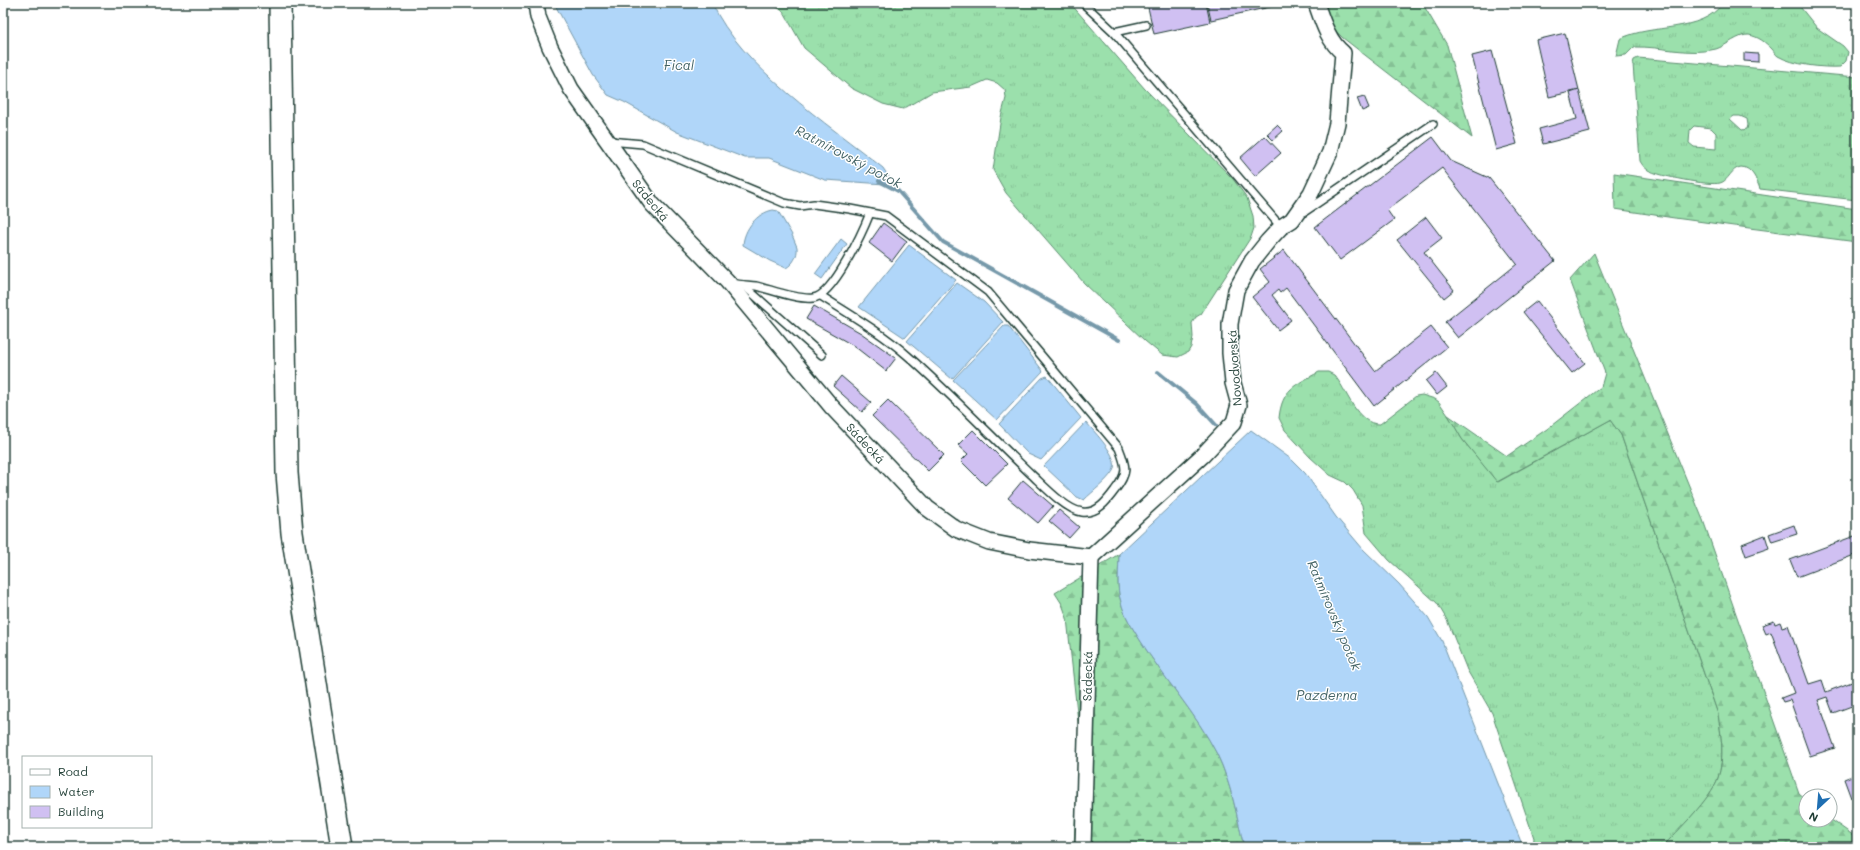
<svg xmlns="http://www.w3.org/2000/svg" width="1860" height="850" font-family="Mali,sans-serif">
	<defs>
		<pattern id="grass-tufts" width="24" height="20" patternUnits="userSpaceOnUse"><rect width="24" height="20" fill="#9be0ac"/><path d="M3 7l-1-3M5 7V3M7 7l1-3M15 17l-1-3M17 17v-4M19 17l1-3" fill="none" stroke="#85c195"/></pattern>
		<pattern id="forest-firs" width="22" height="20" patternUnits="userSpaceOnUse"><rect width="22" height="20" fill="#9be0ac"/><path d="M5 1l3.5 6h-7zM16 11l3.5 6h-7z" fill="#85c195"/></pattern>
	</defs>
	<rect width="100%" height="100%" fill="#fff"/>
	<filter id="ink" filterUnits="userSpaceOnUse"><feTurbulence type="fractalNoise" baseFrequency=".025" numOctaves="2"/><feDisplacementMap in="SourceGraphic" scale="8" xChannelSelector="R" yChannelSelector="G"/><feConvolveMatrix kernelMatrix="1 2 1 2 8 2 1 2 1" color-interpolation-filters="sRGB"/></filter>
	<g filter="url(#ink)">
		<!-- grass -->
		<g fill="url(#grass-tufts)" stroke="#5d8e70" fill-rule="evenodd">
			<polygon points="770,3 1070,3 1145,89 1233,179 1247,198 1253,216 1254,228 1251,237 1201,314 1196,317 1192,323 1193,337 1191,347 1188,352 1178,357 1162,355 1145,341 1084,283 1006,193 993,170 1001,117 1006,98 1005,90 997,83 987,80 971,87 932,92 903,109 883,104 851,88 804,48 783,11"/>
			<path d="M1723,3H1797L1817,28L1843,46L1848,52L1846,61L1840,67C1823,68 1793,65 1778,56C1775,54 1774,51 1772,49C1765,42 1759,37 1749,35C1739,34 1726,46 1716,49C1689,56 1661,46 1634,47L1626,55L1616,56L1620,39C1651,23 1701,34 1723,3Z"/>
			<path d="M1638,58L1857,77V200L1760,189C1757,181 1752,167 1741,167C1731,168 1729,181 1720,183C1709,186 1658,176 1648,170C1645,168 1642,165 1640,161L1633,64L1634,60ZM1734,116H1740L1747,119L1748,125L1747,129L1742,130L1730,119ZM1694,126L1711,128L1716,133V149L1694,147L1689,143L1690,130Z"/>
			<path d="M1319,372H1328L1334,375C1347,389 1356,425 1380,424L1416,396L1422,395L1435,399L1439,402L1452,421L1462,439L1498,482L1610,420L1621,435L1718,714C1721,734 1725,758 1718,778C1711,799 1678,831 1662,847H1533L1534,838L1492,713L1467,670L1447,620L1437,603L1389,560L1366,533L1362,505L1353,490L1345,482L1330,475L1310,457L1285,430L1279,418C1282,389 1295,385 1319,372Z"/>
		</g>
		<!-- forest -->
		<g fill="url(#forest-firs)" stroke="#5d8e70">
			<polygon points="1318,3 1363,3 1366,5 1391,5 1396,3 1416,3 1424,6 1447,45 1472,138 1343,38 1329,25"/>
			<path d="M1614,173L1857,209V242C1776,231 1695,222 1615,209Z"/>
			<path d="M1594,253L1703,520L1799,793L1806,799V820L1830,819L1857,838V847H1662C1678,831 1711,798 1718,778C1725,758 1721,734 1718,714L1621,435L1610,420L1497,482L1462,439L1448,415L1507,456L1547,429L1601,387L1605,373L1570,280Z"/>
			<path d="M1119,554C1119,569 1116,587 1121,602C1124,615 1133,629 1140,640C1164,679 1196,713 1217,754C1231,783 1237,816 1244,847H1074L1079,731L1067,618L1062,604L1055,593Z"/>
		</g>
		<!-- water -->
		<g fill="#b0d6f9" stroke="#7699aa">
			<path d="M554,3H712C740,66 828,124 883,168L889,177L885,184L825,180L769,158H745L677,132L624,102L608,95L593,75Z"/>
			<path d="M773,210L778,211L792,235L797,247C798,256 793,264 786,268L770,261L743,245C744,229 757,213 773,210Z"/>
			<polygon points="841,239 847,244 822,279 815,274"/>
			<polygon points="909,245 956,280 905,338 859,307"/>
			<polygon points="957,283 984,302 1003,322 952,379 907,341"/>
			<polygon points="1004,326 1008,326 1043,371 997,420 953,380"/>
			<polygon points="1047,376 1081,418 1041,460 1028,454 999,424 1042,378"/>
			<path d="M1086,422C1094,432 1121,458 1113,471C1106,482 1093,491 1084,500L1077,497L1044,466Z"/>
			<path d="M1251,430L1291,459L1305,473L1336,517L1363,549L1399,584L1428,617L1442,641L1523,847H1244C1237,816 1231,783 1217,754C1196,713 1164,679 1140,640C1133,629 1124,615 1121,602C1116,587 1119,569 1119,554Z"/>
		</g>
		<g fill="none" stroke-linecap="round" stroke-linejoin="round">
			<!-- stream -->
			<g stroke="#7699aa" stroke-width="4">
				<polyline points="879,181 898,191 943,242 1119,340"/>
				<polyline points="1158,372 1197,404 1216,425"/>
			</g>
		</g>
		<!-- building -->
		<g fill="#d0c0f2" stroke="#1f3d34">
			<polygon points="1147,3 1206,3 1210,22 1154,34"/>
			<polygon points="1207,3 1279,3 1279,5 1211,20"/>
			<polygon points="1565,33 1579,90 1549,97 1536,40"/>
			<polygon points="1492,51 1517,144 1496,150 1472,56"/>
			<polygon points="1744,53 1758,54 1758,62 1744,61"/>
			<polygon points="1579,90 1590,132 1543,144 1539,129 1577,119 1570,93"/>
			<polygon points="1364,96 1369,108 1362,111 1357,98"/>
			<polygon points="1277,125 1283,131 1273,140 1267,134"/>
			<polygon points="1265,136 1281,153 1255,176 1240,158"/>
			<polygon points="1433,137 1451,161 1489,178 1555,261 1458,338 1445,322 1517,264 1442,168 1387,210 1394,220 1340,260 1315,227"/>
			<polygon points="1426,217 1442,238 1424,252 1454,290 1444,298 1397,240"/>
			<polygon points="883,223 907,241 892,261 869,243"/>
			<polygon points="1284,250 1375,371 1431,327 1447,347 1374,406 1286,288 1280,293 1278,290 1272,295 1291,320 1278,330 1252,297 1270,282 1260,269"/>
			<polygon points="1537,301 1585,363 1572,373 1523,312"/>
			<polygon points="814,306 861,333 896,358 886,371 854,346 806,319"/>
			<polygon points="1436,373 1447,387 1437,395 1426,381"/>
			<polygon points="841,376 871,402 862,412 833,386"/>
			<polygon points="888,400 944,455 928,471 872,416"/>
			<polygon points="973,430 1007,464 985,485 961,461 968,454 958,445"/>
			<polygon points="1023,480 1053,506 1038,523 1008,498"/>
			<polygon points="1059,510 1079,527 1069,538 1049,521"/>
			<polygon points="1794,525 1797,534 1772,542 1769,534"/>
			<polygon points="1765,535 1769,548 1746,556 1742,544"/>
			<polygon points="1857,535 1857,554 1797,577 1790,560"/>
			<polygon points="1774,621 1775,624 1780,622 1782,627 1788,625 1809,684 1822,680 1826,692 1857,680 1857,704 1833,713 1827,697 1818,700 1835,748 1810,756 1790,700 1783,702 1781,698 1794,693 1771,632 1766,634 1762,625"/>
			<polygon points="1857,774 1857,795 1851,798 1844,779"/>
		</g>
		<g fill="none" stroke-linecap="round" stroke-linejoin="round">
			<defs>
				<g id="service">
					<polyline points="1083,3 1114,32 1281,227"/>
					<polyline points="1114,32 1146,25"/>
					<path d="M609,141L643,144L784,203L800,206L814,204L850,209L886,216L988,292L1119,448C1127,468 1128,473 1115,490C1107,501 1097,514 1082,512C1066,510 1043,485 1031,474C990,435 951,394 908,356C882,333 851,315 821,296"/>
					<polyline points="1304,212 1433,124"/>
					<path d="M732,283C740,285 748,285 756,286C772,290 798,300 813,298C833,296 863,231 870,213"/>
					<polyline points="743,285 822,355"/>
				</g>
				<g id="minor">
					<polyline points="536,3 538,17 550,47 571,89 652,204 727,281 831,406 927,508 956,529 989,542 1029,550 1091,557"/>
					<path d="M1091,557L1202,456L1234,422L1239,405L1233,383L1230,353V324L1236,290L1252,261L1268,241L1281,227L1292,220L1311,193L1330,152L1337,123L1343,53C1328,41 1322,20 1316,3"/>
					<polyline points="1083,847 1091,557"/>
				</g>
				<polyline id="secondary" points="280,3 287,473 292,533 342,847"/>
			</defs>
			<!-- service casing -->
			<use href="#service" stroke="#1f3d34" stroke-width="10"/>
			<!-- minor casing -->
			<use href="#minor" stroke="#1f3d34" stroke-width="18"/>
			<!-- secondary casing -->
			<use href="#secondary" stroke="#1f3d34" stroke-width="24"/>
			<!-- service -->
			<use href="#service" stroke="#fff" stroke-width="7"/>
			<!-- minor -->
			<use href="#minor" stroke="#fff" stroke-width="15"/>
			<!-- secondary -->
			<use href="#secondary" stroke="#fff" stroke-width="21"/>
		</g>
	</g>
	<g text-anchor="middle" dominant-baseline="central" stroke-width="3" stroke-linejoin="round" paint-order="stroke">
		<!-- street labels -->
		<g font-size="12" fill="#1f3d34" stroke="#fff">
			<text transform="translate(651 200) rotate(51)">Sádecká</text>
			<text transform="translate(1234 368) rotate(-94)">Novodvorská</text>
			<text transform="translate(866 443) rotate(47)">Sádecká</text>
			<text transform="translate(1087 676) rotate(-89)">Sádecká</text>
		</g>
		<!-- water labels -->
		<g font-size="13" font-style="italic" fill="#436365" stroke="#fff">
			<text x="679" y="64">Fical</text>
			<text transform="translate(849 156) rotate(28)">Ratmírovský potok</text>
			<text transform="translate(1335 615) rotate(67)">Ratmírovský potok</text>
			<text x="1327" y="694">Pazderna</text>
		</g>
	</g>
	<!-- margin -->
	<rect width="1860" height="850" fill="none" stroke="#fff" stroke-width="16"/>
	<rect x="8" y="8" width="1844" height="834" fill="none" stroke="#1f3d34" stroke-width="1.5" filter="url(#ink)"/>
	<!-- legend -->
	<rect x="22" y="756" width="130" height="72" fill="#ffffff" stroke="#a5b1ae"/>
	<rect x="30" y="769" width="20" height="6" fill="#ffffff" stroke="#a5b1ae"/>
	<text x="58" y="776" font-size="12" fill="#1f3d34">Road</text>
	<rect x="30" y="786" width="20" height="12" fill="#b0d6f9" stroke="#a5b1ae"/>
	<text x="58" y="796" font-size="12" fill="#1f3d34">Water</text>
	<rect x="30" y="806" width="20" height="12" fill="#d0c0f2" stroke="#a5b1ae"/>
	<text x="58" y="816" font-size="12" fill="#1f3d34">Building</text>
	<!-- north arrow -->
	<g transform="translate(1818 808) rotate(206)"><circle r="19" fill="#ffffff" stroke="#a5b1ae"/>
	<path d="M0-3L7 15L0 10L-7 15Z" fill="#1f6fb2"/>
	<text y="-6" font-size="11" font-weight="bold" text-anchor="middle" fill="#1f3d34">N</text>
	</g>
</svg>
